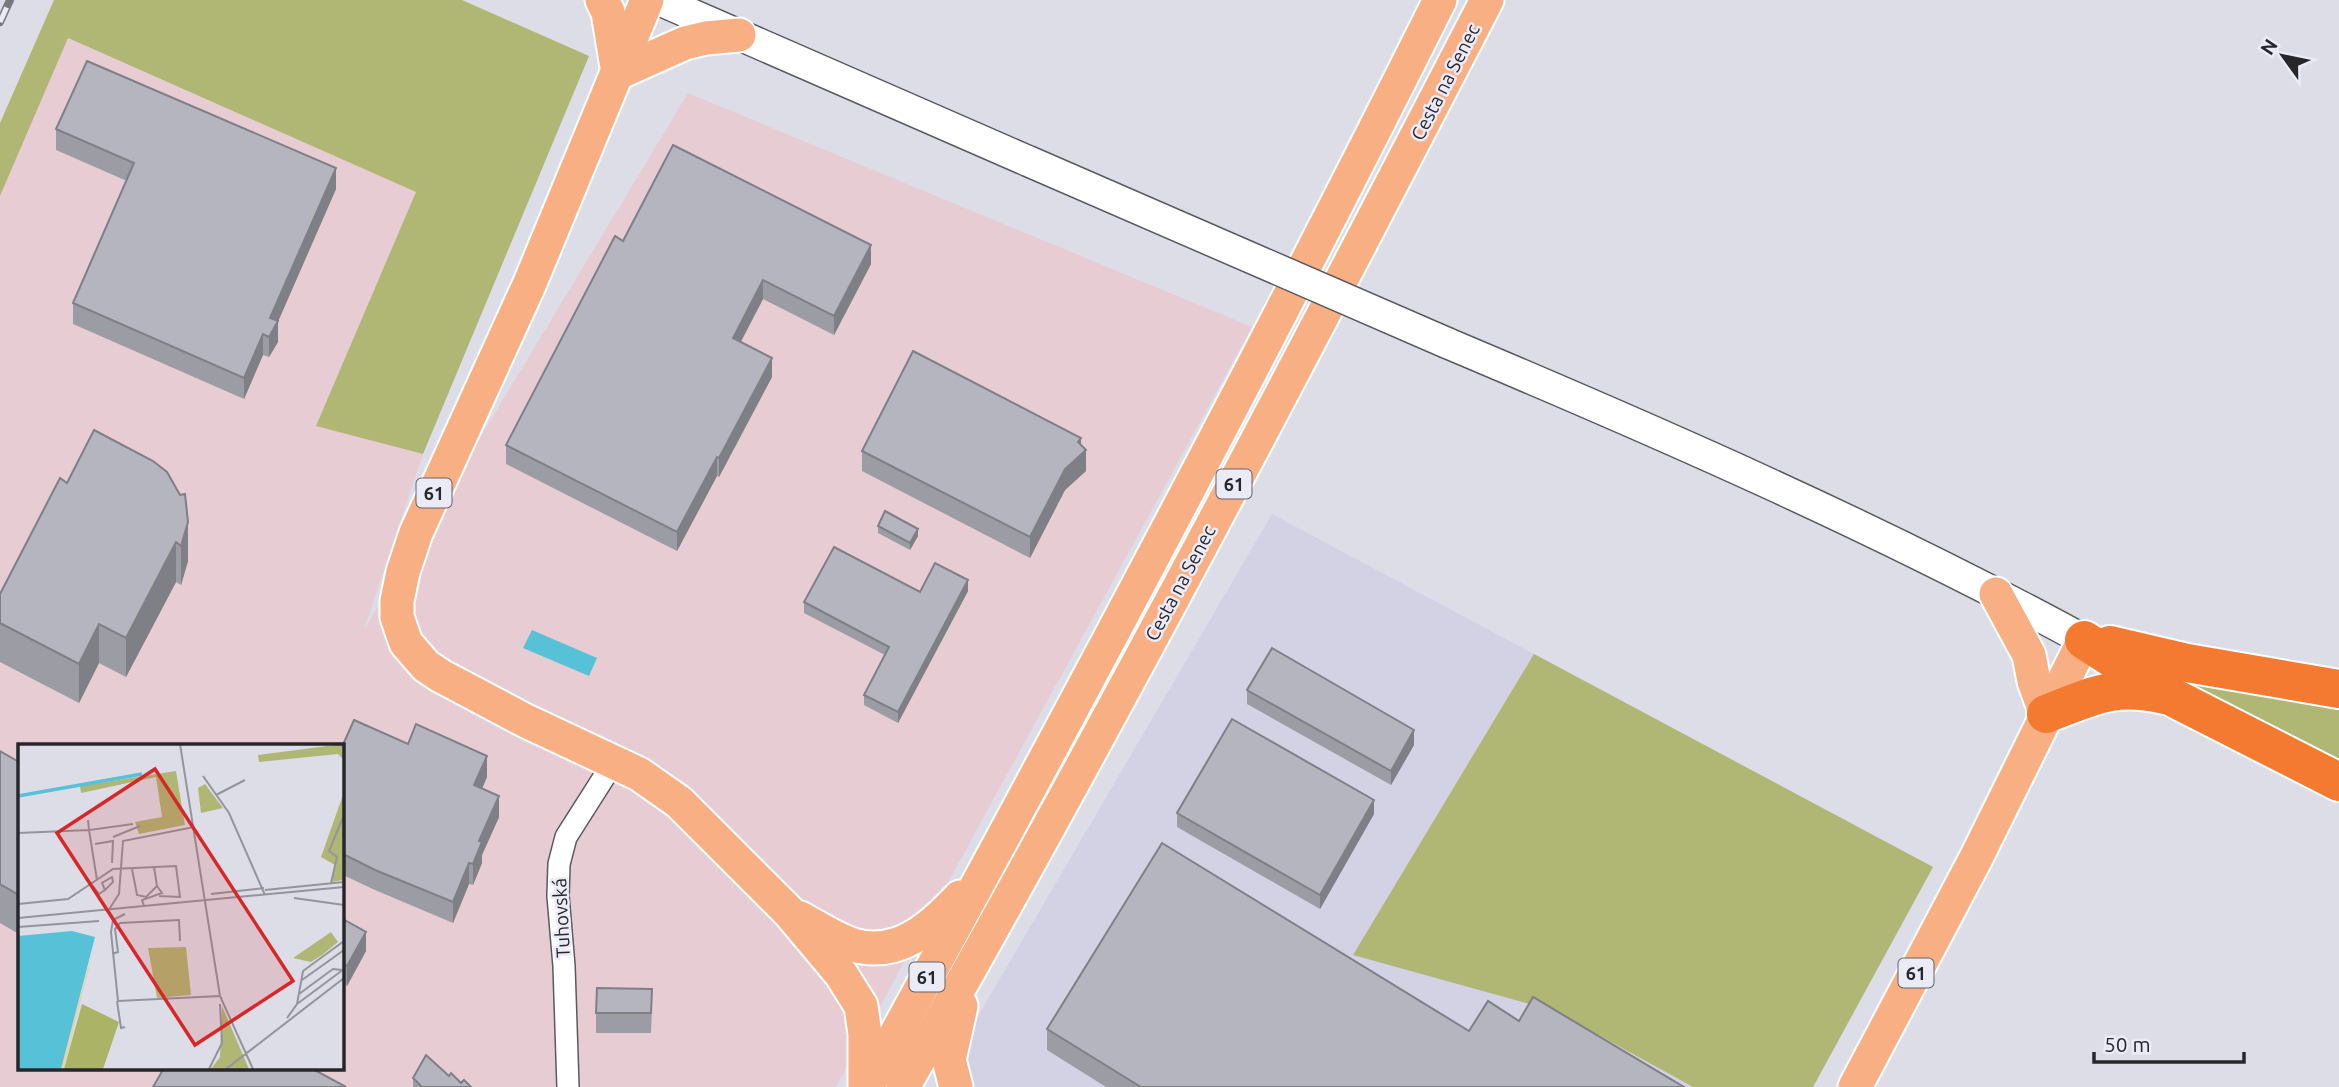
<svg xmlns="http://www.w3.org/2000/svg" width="2339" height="1087" font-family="Ubuntu,sans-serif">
	<rect width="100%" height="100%" fill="#dddde8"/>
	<!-- commercial -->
	<path fill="#e7cdd3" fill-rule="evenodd" d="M67,38L417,192L317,425L423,454L364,630L688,93L1252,327L836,1087H0V196ZM19,746H341V1068H19Z"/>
	<!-- built -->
	<polygon fill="#d2d2e4" points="1272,514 1933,867 1813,1087 974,1087 967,1065 968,1033"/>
	<!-- green -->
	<g fill="#b0b774">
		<polygon points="54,0 462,0 589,56 423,454 316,426 416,192 68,38 0,196 0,123"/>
		<polygon points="1534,654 1933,867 1813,1087 1693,1087 1555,1011 1353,955"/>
		<polygon points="2173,673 2339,701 2339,770"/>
	</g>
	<!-- water -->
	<polygon fill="#57c1d7" points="532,630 597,658 589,676 523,648"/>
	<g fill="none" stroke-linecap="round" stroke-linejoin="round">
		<defs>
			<polyline id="minor" points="568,1087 564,966 558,896 559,864 566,837 613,763"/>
			<g id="secondary">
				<polyline points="659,0 1028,161"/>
				<path d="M1447,343C1663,434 1878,528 2084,640"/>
			</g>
			<g id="primary">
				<polyline points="602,0 608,12 618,73"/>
				<polyline points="647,0 530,283 416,533 403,572 397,601 397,617 406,643 426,666 441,676 526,721 639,774 679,802 789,912 841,974 861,1006 865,1034 865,1087"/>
				<polyline points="618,73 685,43 706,38 739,35"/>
				<polyline points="1996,594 2029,655 2034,681 2046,714"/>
				<path d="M800,918C817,927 835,939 853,945C898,958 931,928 960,897"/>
				<path d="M867,1087C1064,728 1257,366 1440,0"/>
				<path d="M903,1087C1107,730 1298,365 1487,0"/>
				<polyline points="956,1087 949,1060 961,1006"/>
				<polyline points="1855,1087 1976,858 2084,640"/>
			</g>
			<g id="motorway">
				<polyline points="2084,640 2174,698 2339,782"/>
				<polyline points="2110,645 2187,663 2339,689"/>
				<path d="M2046,714C2093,696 2114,683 2165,695"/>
			</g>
		</defs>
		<!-- minor casing -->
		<use href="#minor" stroke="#595962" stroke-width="24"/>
		<!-- secondary casing -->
		<use href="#secondary" stroke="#595962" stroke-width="33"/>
		<!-- primary casing -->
		<use href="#primary" stroke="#fff" stroke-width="37"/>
		<!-- motorway casing -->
		<use href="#motorway" stroke="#fff" stroke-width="42"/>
		<!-- minor -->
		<use href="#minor" stroke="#fff" stroke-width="21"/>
		<!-- secondary -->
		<use href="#secondary" stroke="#fff" stroke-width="30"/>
		<!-- primary -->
		<use href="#primary" stroke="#f8af83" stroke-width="33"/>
		<!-- motorway -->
		<use href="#motorway" stroke="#f47931" stroke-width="38"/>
		<defs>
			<polyline id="rail" points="0,22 10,0"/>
		</defs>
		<!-- rail casing -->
		<use href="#rail" stroke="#78787f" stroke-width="8"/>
		<!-- rail -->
		<use href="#rail" stroke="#eaebf6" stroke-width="5" stroke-dasharray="16" stroke-linecap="butt"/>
		<defs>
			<polyline id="secondary-bridge" points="1028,161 1447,343"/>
		</defs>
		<!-- secondary-bridge casing -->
		<use href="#secondary-bridge" stroke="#595962" stroke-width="33" stroke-linecap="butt"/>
		<!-- secondary-bridge -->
		<use href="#secondary-bridge" stroke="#fff" stroke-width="30"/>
	</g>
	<!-- wall -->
	<g fill="#9c9ca4">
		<polygon points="56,129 336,189 278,321 278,342 269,357 263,355 244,399 73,324 73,303 127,181 56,150"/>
		<polygon points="623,241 871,264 834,335 763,299 741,342 772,377 719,477 717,476 677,551 506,464 506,445"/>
		<polygon points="1081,445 1086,471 1065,490 1030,558 862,471 862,451"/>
		<polygon points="153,461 188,561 181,585 176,582 126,677 99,663 79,703 0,662 0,594 67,483"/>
		<polygon points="878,526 918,536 910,550 878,533"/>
		<polygon points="968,591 898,723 864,705 864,695 885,655 804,613 804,602 920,592"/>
		<polygon points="1247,690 1414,745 1391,785 1247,704"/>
		<polygon points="408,744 487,777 482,789 499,817 482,855 482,863 473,885 469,884 453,923 375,890 341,874 341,749"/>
		<polygon points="0,751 19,762 19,934 0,923"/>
		<polygon points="1177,813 1374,814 1320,909 1177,827"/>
		<polygon points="341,918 366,951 347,986 341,983"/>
		<polygon points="652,1009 651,1033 596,1033 596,1013"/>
		<polygon points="1519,1021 1684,1087 1106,1087 1047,1050 1047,1029 1469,1031"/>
		<polygon points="449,1076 461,1083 471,1087 413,1087 413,1078"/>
	</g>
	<!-- shaded-wall -->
	<g fill="#7f7f86">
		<polygon points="336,168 336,189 277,324 278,321 278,342 269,357 269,337 270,318"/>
		<polygon points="871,245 871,264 834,335 834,316"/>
		<polygon points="763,280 763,299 733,356 733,338"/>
		<polygon points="263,334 263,355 244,399 244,378"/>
		<polygon points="772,358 772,377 719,477 719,458"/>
		<polygon points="1081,438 1081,454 1086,450 1086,471 1065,490 1030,558 1030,537"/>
		<polygon points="717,457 717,476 677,551 677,532"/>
		<polygon points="188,522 188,561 181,585 181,546"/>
		<polygon points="918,529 918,536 910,550 910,543"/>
		<polygon points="176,542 176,582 126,677 126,638"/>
		<polygon points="968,580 968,591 898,723 898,712"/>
		<polygon points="99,624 99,663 79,703 79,664"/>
		<polygon points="1414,730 1414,745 1391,785 1391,771"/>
		<polygon points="487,756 487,777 474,806 474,785"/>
		<polygon points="499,796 499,817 482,855 482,863 473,885 473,864 479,841"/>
		<polygon points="1374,800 1374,814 1320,909 1320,895"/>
		<polygon points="469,863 469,884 453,923 453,902"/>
		<polygon points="366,932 366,951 347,986 347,966"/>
	</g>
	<!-- building -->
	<g fill="#b5b5bf" stroke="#7f7f86" stroke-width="2">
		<polygon points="87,61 336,168 270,318 278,321 269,337 263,334 244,378 73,303 134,163 56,129"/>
		<polygon points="673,145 871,245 834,316 763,280 733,338 772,358 719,458 717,457 677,532 506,445 615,236 623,241"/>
		<polygon points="913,351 1081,438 1078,442 1086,450 1065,469 1030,537 862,451"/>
		<polygon points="94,430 153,461 167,472 180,495 185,494 188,522 181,546 176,542 126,638 99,624 79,664 0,623 0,594 60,478 67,483"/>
		<polygon points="885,511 918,529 910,543 878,526"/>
		<polygon points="834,547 920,592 935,563 968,580 898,712 864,695 889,647 804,602"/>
		<polygon points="1272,648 1414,730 1391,771 1247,690"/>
		<polygon points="1232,719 1374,800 1320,895 1177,813"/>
		<polygon points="354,720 408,744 416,724 487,756 474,785 499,796 479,841 482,842 473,864 469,863 453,902 375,870 341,853 341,749"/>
		<polygon points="0,751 19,762 19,895 0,884"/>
		<polygon points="1162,843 1469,1031 1488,1001 1519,1021 1533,997 1684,1087 1141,1087 1047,1029"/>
		<polygon points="341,918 366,932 347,966 341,963"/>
		<polygon points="597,988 652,989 651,1013 596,1013"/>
		<polygon points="426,1055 449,1076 451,1073 461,1083 464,1080 471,1087 422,1087 413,1078"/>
		<polygon points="164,1068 311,1068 346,1087 153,1087"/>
	</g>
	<g text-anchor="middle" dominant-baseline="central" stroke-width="5" stroke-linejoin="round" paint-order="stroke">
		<!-- shield labels -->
		<g fill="#eaebf6" stroke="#626268" stroke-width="2">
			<rect x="1216.5" y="469.5" width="35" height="29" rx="5"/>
			<rect x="416.5" y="478.5" width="35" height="29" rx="5"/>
			<rect x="1898.5" y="958.5" width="35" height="29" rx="5"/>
			<rect x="909.5" y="962.5" width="35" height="29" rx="5"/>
		</g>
		<g font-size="18" font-weight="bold" fill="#27272b">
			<text x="1234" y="484">61</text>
			<text x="434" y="493">61</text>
			<text x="1916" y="973">61</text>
			<text x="927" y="977">61</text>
		</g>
		<!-- street labels -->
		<g font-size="19" fill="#27272b" stroke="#eaebf6">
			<text transform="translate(1445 82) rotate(-63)">Cesta na Senec</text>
			<text transform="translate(1180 583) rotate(-62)">Cesta na Senec</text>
			<text transform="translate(561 918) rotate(-93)">Tuhovská</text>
		</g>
	</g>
	<!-- overview -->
	<g transform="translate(18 744)">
		<rect width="326" height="326" fill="#dddde8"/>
		<path d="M325,0V15L320,10L241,18L240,11ZM158,27L167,81L121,90L117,78L144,73L138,33L63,49L62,42ZM187,40L205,64L183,69L180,44ZM325,51V136L314,138L317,121L303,113ZM313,188L320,198L304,211L293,218L275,214ZM168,203L173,251L139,254L130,204ZM204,262L231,325H193L202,313Z" fill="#b0b774"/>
		<path d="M64,260L101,278L85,325H46Z" fill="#abb366"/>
		<path d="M75,208L46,325H43L67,234Z" fill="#dfd5b0"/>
		<path d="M54,187L77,193L43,325H0V192Z" fill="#57c1d7"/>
		<path fill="none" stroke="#57c1d7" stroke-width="3.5" d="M0,52L124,30"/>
		<path fill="none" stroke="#94949c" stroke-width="2" d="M185,32L211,69L247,151M198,51L227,36M0,89L71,86L70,76M95,93L122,82M77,100L95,97L94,119M114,125L119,151L128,153L139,142L136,123M79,136L71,86L115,80M313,139L319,113L311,107L326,71M75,142L81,150L87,146L95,138L94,133L84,139L87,146M247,146L326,138M193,150L246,144M276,154L326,161M0,160L50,155L95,125L158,122L162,153L141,152M126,162L124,156L144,149L139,142M90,167L101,150L105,97L176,83M107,170L95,176L93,188L100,257L202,252L162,0M0,174L326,143M0,183L81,177M94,210L100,208L97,185L102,179L161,176L162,197M284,236L326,206M281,250L315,225L324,226M202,252L235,325M99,257L103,284L107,283M279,260L326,225M269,274L279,260L285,227L326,197M191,325L204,299L202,260M208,325L326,234"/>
		<path fill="#d62828" fill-opacity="0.15" stroke="#d62828" stroke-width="3.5" d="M137,25L275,237L177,301L39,89Z"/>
		<rect width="326" height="326" fill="none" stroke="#27272b" stroke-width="3.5"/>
	</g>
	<!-- north arrow -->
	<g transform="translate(2283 56) rotate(303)" stroke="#eaebf6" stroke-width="5" paint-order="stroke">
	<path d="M0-5L12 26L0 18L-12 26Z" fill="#27272b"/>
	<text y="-10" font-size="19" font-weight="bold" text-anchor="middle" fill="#27272b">N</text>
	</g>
	<!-- scale -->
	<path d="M2094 1052v10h150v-10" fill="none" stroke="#27272b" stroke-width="3.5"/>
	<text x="2104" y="1052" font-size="21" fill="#27272b" stroke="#eaebf6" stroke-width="5" paint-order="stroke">50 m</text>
</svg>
